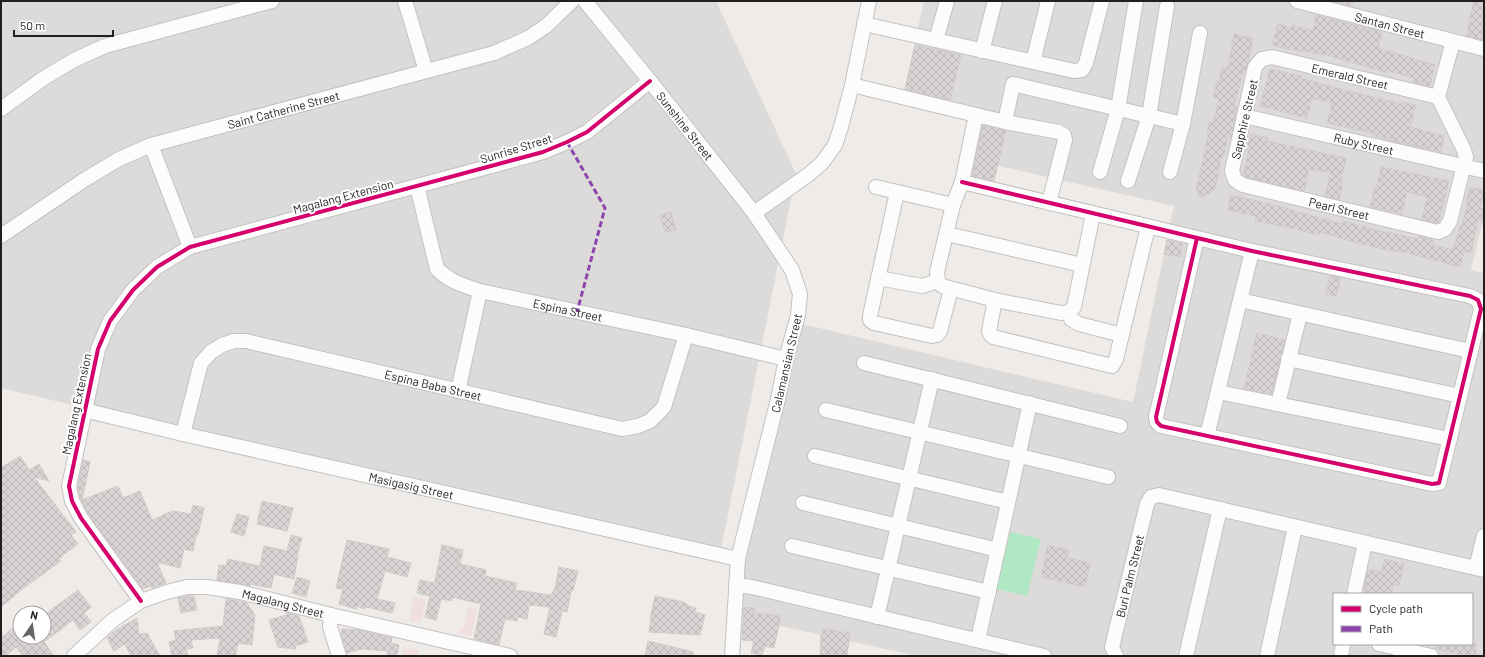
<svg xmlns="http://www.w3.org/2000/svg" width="1485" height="657" font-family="Barlow,sans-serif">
	<defs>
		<pattern id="building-cross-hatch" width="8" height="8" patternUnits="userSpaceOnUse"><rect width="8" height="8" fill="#d9d4d3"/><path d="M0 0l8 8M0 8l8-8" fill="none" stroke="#bab6b5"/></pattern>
	</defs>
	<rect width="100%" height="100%" fill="#eeebe8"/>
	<!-- residential -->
	<g fill="#dddbda" fill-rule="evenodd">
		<polygon points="1,1 716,1 796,174 719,559 1,388"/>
		<path d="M924,1H1484V216L1471,270L1484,273V656H917L740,617L741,556L802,324L1133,402L1174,206L969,159L980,109L904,92ZM1334,594H1472V644H1334Z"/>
	</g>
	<!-- commercial -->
	<g fill="#f0dee0">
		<polygon points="414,597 426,599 421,623 409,621"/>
		<polygon points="468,607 477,609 471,636 459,633 461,627 464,627"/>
		<polygon points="403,647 419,651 418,656 401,656"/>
	</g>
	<!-- pitch -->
	<polygon fill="#b1e7c2" points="1010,532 1041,539 1027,596 996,589"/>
	<!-- building -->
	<g fill="url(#building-cross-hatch)" stroke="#d1ccc9">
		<polygon points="1331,1 1353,1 1352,6"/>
		<polygon points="1474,1 1484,3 1484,40 1466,36"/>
		<polygon points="1316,15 1382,32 1378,48 1435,65 1430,86 1413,82 1414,78 1388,71 1387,73 1327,55 1315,53 1314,54 1302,50 1302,52 1272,45 1278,24 1292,28 1292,25 1313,31"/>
		<polygon points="1234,34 1253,38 1251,49 1246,69 1244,69 1234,107 1237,107 1231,137 1228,137 1224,156 1222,155 1215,189 1201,198 1196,190 1209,133 1207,133 1209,122 1213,123 1219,98 1213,97 1217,81 1219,81 1222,67 1228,68"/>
		<polygon points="915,45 961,55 950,100 905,89"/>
		<polygon points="1270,69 1301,76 1300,78 1336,88 1402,104 1402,102 1416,105 1410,127 1444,136 1441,152 1393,141 1375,136 1376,134 1327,123 1332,103 1312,98 1307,118 1260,106"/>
		<polygon points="983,125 1006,131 994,181 972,176"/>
		<polygon points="1250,134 1268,138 1267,141 1346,158 1341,181 1343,181 1339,200 1325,196 1330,173 1309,169 1304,191 1246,177 1243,175 1249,150 1246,150"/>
		<polygon points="1381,167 1449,181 1439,222 1437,223 1422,219 1427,197 1407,192 1402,214 1370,207 1375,186 1377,187"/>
		<polygon points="1470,187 1484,190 1480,208 1484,209 1484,222 1478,221 1471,253 1464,251 1460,267 1396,250 1396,252 1358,243 1320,232 1319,235 1283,226 1255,221 1256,216 1228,210 1231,195 1287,208 1287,209 1342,224 1343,221 1388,233 1388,232 1418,239 1419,236 1433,240 1432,245 1453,250 1460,226 1462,226 1468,200 1467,200"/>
		<polygon points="671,212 676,230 665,232 660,215"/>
		<polygon points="1167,240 1183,244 1180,257 1164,254"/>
		<polygon points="1330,276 1341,278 1336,296 1326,294"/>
		<polygon points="1257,333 1285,340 1272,394 1244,389"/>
		<polygon points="20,456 29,470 39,464 49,481 34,477 76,532 71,535 78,544 58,559 61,561 21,590 1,607 1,468"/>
		<polygon points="83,460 90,462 82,500 118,486 123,498 140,491 152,520 173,511 191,514 193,505 204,508 198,535 196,535 193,551 184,549 180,568 157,562 166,583 152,588 151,586 143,589 88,514 80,498 78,486"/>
		<polygon points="262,501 293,508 287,531 257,524"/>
		<polygon points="237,514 249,517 244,536 231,532"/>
		<polygon points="291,535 302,538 297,555 298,555 294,579 274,574 271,588 250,584 250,586 217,580 219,565 226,566 228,559 260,566 264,546 287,551"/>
		<polygon points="347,540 389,549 387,557 411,563 407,577 385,571 377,599 395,603 392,613 366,607 365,609 356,606 356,609 339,604 343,589 336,588"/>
		<polygon points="442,545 463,550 460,564 486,570 485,576 517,583 515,590 551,595 555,588 559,567 578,571 573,591 571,591 567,612 562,611 556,637 544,634 550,607 529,605 527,619 518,617 517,621 505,619 499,645 474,639 481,604 452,597 452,601 441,599 436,620 425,617 430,596 417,593 420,580 433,583 435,581"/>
		<polygon points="1048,545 1069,550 1067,558 1090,563 1085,587 1041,577"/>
		<polygon points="1385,559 1404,564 1399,586 1393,584 1391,594 1363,594 1368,570 1381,572"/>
		<polygon points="297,577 310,581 306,597 292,593"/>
		<polygon points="78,590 91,607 84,613 91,622 80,630 73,620 44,642 54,656 23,656 16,647 5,656 1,656 1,638 20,622 20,637 41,637 44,642 44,615"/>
		<polygon points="188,596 194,596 197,610 181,613 178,598"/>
		<polygon points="655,596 683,602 688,605 688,606 696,608 695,612 705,615 700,635 649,632 651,619 650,619"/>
		<polygon points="226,598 247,603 255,615 252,645 238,643 235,656 217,656 220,638 191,640 193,648 186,649 188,656 172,656 169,642 176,640 174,631 223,626"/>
		<polygon points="744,607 755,608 754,613 781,616 774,648 765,646 762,655 751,653 754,641 742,640"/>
		<polygon points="286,612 299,616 308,642 295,646 296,649 278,647 269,620 287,615"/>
		<polygon points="137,618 139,634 147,633 160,656 131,656 125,644 114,651 107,638 116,630"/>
		<polygon points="342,629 360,630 392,638 391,643 399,645 397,656 387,656 388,651 361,649 347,653 341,634"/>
		<polygon points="823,629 850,633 847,656 820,656 821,635 823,635"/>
		<polygon points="648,641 693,652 693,656 645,656"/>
		<polygon points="1434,644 1477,644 1475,656 1466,656 1434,648"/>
	</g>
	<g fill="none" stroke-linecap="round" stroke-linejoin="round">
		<defs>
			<g id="minor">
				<polyline points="405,1 426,71"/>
				<path id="s1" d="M585,1L650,81L754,213L792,270L800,294L798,315L786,359L778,399L738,559L732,656"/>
				<path id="s2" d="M1297,1L1484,49"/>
				<polyline points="864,24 1074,71 1082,70 1086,63 1102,1"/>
				<polyline points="936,40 947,1"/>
				<polyline points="982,51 995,1"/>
				<polyline points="1033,62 1048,1"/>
				<polyline points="852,85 1005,122 1059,132 1064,135 1065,140 1049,203"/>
				<path id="s3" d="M1438,97L1272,57L1262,59L1255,67L1232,171L1235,180L1243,185L1438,232L1445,229L1450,221L1466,157L1464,150L1438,97L1453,41"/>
				<polyline points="1,109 44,78 74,60 105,46 272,1"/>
				<polyline points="976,115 962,182 953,205 937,272 938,281 942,286 995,300 1061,313 1069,312 1074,307 1093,214"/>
				<path id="s4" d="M1244,116L1484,171"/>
				<polyline points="1005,122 1013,84 1183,124"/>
				<polyline points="151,145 190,247"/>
				<polyline points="1100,172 1118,109 1136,1"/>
				<polyline points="1170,172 1183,124 1200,33"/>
				<polyline points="1128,181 1149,116 1167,6"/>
				<polyline points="962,182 1252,251 1470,296 1478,300 1481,309 1439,483 1432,484 1161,426 1157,422 1156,417 1197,238"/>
				<path id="s5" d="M417,186L437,269C450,282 463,285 480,291L686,335L786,359"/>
				<polyline points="876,187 953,205"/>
				<polyline points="897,192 870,316 870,320 874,323 932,336 937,335 940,331 951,289"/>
				<polyline points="754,213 808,175 822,163 835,145 841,127 852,85 869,1"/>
				<polyline points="947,234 1082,265"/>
				<path id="s6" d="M1,236L84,180L119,159L151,145L494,53L528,38L546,26L572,1"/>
				<polyline points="878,278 922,286 938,281"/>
				<polyline points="995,300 989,331 990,334 993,337 1112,366 1116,359 1148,227"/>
				<polyline points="1240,300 1470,351"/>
				<polyline points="1069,312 1071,319 1079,324 1122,335"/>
				<polyline points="1288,359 1460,396"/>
				<polyline points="864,363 1120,426"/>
				<polyline points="458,391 480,291"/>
				<polyline points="1218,392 1450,439"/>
				<polyline points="1278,404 1300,314"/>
				<path id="s7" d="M84,410L183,434L738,559"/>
				<polyline points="826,410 1108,477"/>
				<path id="s8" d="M183,434L201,363L211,352L222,345L234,341H246L622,429L638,426L650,421L664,407L686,335"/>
				<polyline points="1207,436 1252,251"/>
				<polyline points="815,456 1008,502"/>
				<polyline points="803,503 998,550"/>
				<polyline points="792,546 989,592"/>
				<polyline points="1476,568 1484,536"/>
				<polyline points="736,585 752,587 1044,656"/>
				<polyline points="1354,594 1365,543"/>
				<polyline points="141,601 81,518 72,501 69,486 98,349 110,321 133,290 157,267 190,247 543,152 567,142 587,132 650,81"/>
				<polyline points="331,615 330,627 339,656"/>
				<polyline points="877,617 932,379"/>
				<polyline points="978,640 1030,403"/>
				<polyline points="1379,644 1431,656"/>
				<path id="s9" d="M74,656L113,620L141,601L167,592L187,587H207L240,592L331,615L510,656"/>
				<path id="s10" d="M1116,656L1112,647L1147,504L1151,497L1159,495L1484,570"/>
				<polyline points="1186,656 1220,509"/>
				<polyline points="1267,656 1295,527"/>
				<polyline points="1341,656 1343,644"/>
			</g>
		</defs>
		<!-- minor casing -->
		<use href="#minor" stroke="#c3c2c0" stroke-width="16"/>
		<!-- minor -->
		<use href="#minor" stroke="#fcfcfc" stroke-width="14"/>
		<!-- quiet -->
		<polyline stroke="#8e44ad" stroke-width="3" stroke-dasharray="6 3" stroke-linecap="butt" points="567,142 605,208 577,312"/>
		<defs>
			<g id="cycleway">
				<polyline points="962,182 1252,251 1470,296 1478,300 1481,309 1439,483 1432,484 1161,426 1157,422 1156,417 1197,238"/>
				<polyline points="141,601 81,518 72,501 69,486 98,349 110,321 133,290 157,267 190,247 543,152 567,142 587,132 650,81"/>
			</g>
		</defs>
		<!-- cycleway casing -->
		<use href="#cycleway" stroke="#fff" stroke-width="6"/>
		<!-- cycleway -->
		<use href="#cycleway" stroke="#d6006c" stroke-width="4"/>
	</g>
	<g text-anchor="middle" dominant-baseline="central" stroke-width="4" stroke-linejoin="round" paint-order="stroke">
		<!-- street labels -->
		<g font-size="12" fill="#1f1f1f" stroke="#fff">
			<text stroke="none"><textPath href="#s2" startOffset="96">Santan Street</textPath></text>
			<text transform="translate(1350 76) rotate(13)">Emerald Street</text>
			<text stroke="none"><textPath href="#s6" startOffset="313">Saint Catherine Street</textPath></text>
			<text transform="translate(1244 119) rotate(-77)">Sapphire Street</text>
			<text stroke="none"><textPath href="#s1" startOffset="160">Sunshine Street</textPath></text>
			<text stroke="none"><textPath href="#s4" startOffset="123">Ruby Street</textPath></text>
			<text transform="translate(516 148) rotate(-17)">Sunrise Street</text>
			<text transform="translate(343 196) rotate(-15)">Magalang Extension</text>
			<text stroke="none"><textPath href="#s3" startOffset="416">Pearl Street</textPath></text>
			<text stroke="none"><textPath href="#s5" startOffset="224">Espina Street</textPath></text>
			<text transform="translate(786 363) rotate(-77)">Calamansian Street</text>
			<text stroke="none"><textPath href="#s8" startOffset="318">Espina Baba Street</textPath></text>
			<text transform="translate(76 404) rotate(-78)">Magalang Extension</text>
			<text stroke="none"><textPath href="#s7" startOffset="336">Masigasig Street</textPath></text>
			<text stroke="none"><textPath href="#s10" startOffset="83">Buri Palm Street</textPath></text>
			<text stroke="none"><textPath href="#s9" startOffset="233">Magalang Street</textPath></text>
		</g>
	</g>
	<!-- border -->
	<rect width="1485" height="657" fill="none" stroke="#1f1f1f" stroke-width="4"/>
	<!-- legend -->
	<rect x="1333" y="593" width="140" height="52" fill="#ffffff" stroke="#a5a5a5"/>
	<rect x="1341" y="606" width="20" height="6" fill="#d6006c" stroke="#a5a5a5"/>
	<text x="1369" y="613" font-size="12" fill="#1f1f1f">Cycle path</text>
	<rect x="1341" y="626" width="20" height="6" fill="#8e44ad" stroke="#a5a5a5"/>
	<text x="1369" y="633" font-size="12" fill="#1f1f1f">Path</text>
	<!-- north arrow -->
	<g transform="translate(32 625) rotate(13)"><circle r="19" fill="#ffffff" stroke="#a5a5a5"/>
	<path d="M0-3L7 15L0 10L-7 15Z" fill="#676665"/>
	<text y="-6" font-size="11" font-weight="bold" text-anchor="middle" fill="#1f1f1f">N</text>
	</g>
	<!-- scale -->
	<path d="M14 30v6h99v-6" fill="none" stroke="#1f1f1f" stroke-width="2"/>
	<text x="20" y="30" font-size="12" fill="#1f1f1f" stroke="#ffffff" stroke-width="3" paint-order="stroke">50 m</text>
</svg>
